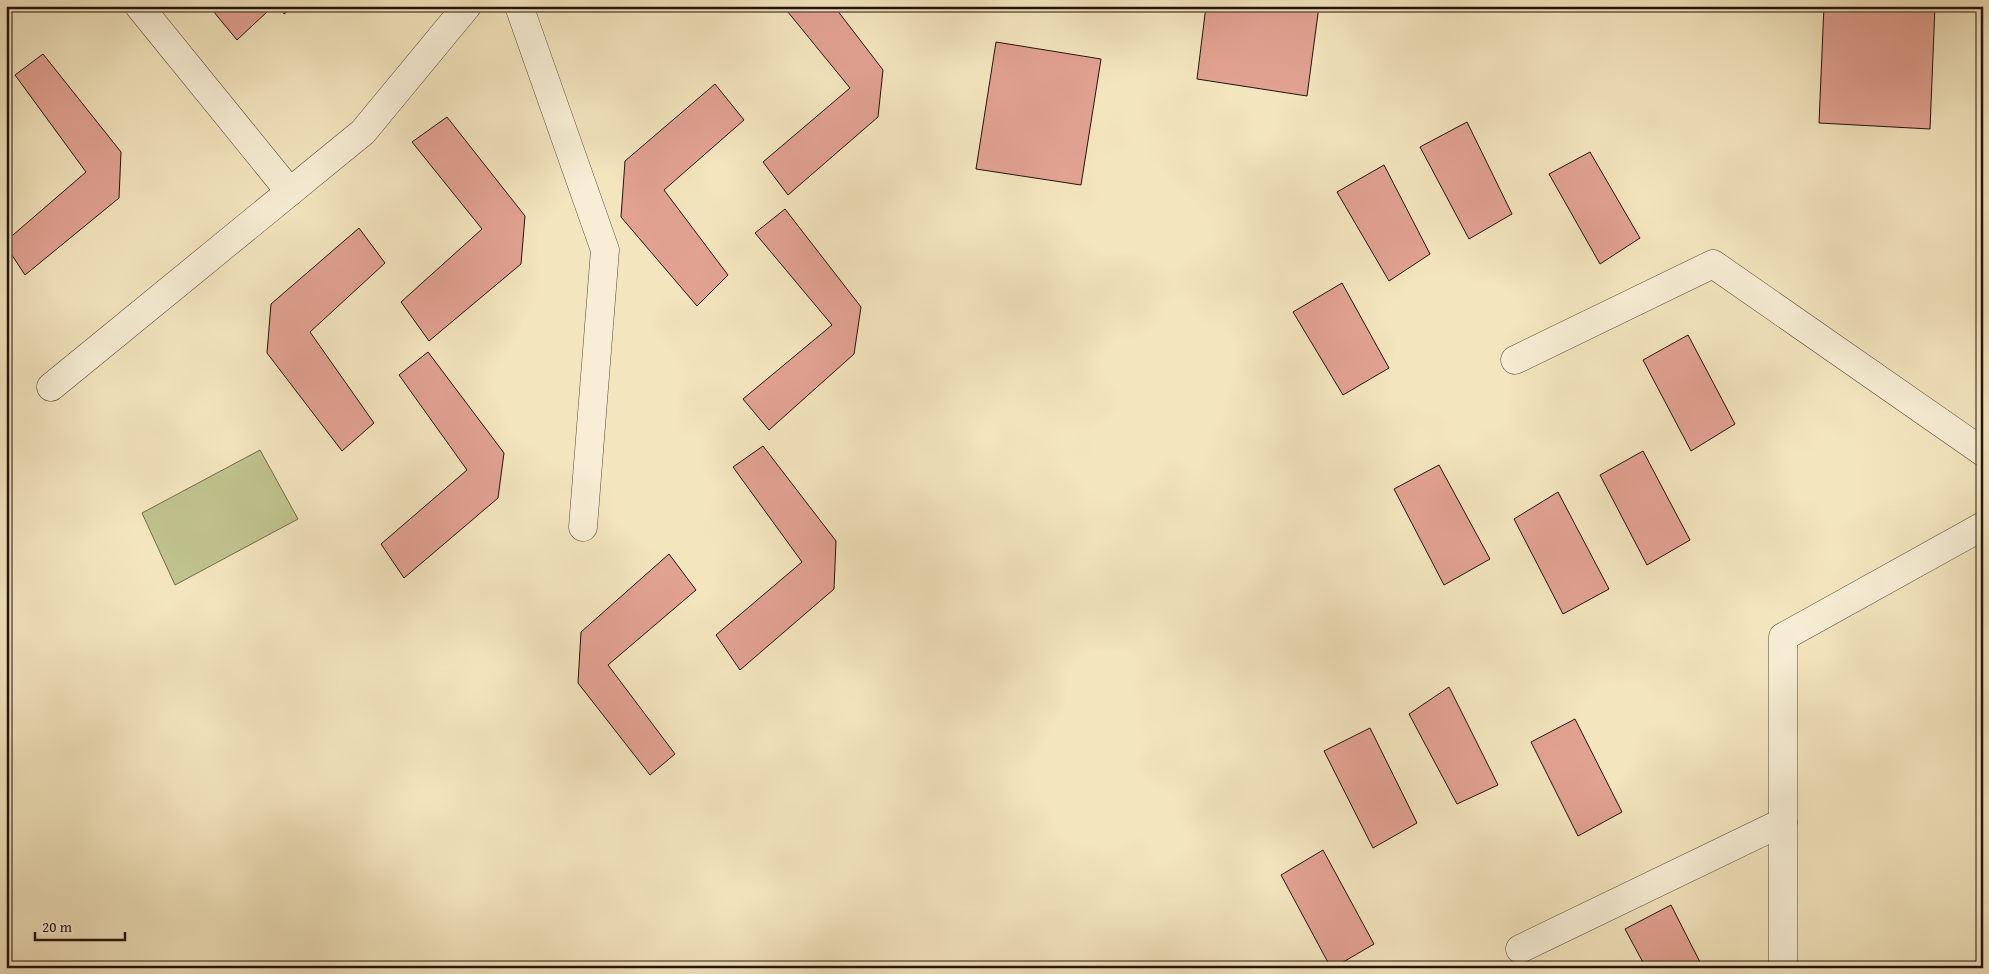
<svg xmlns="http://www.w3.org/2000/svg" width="1989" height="974" font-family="'Gentium Book Plus',serif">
	<rect width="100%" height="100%" fill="#f3e5be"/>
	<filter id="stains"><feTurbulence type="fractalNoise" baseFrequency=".004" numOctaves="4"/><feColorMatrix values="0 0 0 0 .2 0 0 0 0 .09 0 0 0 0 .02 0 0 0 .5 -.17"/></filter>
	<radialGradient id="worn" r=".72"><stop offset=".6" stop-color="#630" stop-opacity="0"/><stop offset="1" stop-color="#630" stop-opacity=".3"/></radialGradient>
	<!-- green -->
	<polygon fill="#c0c38e" stroke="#726b4d" points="260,450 298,519 175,585 142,513"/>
	<!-- building -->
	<g fill="#e2a292" stroke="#23130c">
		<polygon points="209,6 264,6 268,11 237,40"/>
		<polygon points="279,6 295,6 284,14"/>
		<polygon points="783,6 834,6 883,70 878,117 788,195 763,162 850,88"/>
		<polygon points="1206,6 1319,6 1307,96 1197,79"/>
		<polygon points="1824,6 1935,6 1930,129 1819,123"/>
		<polygon points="996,42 1101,59 1081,185 976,169"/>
		<polygon points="43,54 121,152 119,198 25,275 6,246 6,241 86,172 15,75"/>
		<polygon points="715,84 744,120 664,190 728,275 697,306 621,217 625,161"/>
		<polygon points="447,117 525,216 521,264 429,341 401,302 482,229 412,142"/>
		<polygon points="1467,122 1512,214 1469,239 1420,147"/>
		<polygon points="1590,152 1640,238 1600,264 1549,174"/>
		<polygon points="1384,165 1430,254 1389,281 1337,192"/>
		<polygon points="785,209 861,307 854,354 769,430 743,399 832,325 755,233"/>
		<polygon points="359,228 385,263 310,332 374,423 342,451 267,353 271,304"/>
		<polygon points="1342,283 1389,368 1343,395 1293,312"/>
		<polygon points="1688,335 1735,424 1691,451 1643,360"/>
		<polygon points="428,352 504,453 498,498 404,578 381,544 467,470 399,375"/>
		<polygon points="763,446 836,541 834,589 740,670 716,635 802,562 733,467"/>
		<polygon points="1643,451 1690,540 1647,565 1600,475"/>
		<polygon points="1439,465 1490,559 1444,585 1394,489"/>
		<polygon points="1558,492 1609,589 1563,614 1514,519"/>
		<polygon points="669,554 696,590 608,665 675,754 650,775 578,683 581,632"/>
		<polygon points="1449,687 1498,785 1457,804 1409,714"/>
		<polygon points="1575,719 1622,812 1578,836 1531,742"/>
		<polygon points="1370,728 1417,823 1373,848 1324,751"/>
		<polygon points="1323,850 1374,944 1333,968 1331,968 1281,875"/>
		<polygon points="1671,905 1703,968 1646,968 1625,929"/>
	</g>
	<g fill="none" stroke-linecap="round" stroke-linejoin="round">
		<defs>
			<g id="minor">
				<polyline points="139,6 290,192"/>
				<polyline points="519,6 605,250 583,527"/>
				<polyline points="1515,360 1713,264 1983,452"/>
				<polyline points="51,387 363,132 467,6"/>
				<polyline points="1520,949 1783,822"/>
				<polyline points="1783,968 1783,637 1983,526"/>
			</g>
		</defs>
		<!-- minor casing -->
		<use href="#minor" stroke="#574838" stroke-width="29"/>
		<!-- minor -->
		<use href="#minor" stroke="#f7eed5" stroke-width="28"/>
	</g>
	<!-- margin -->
	<rect width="1989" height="974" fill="none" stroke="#f3e5be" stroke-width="25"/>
	<rect x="8" y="8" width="1974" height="959" fill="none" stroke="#23130c" stroke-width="2.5"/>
	<rect x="12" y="12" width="1964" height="949" fill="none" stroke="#23130c"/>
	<!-- scale -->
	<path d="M35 932v8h90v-8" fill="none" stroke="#23130c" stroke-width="2.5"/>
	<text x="42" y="932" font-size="15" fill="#23130c" stroke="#f7eed5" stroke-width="4" paint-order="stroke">20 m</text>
	<rect width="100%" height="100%" filter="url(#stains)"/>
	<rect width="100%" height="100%" fill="url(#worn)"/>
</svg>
